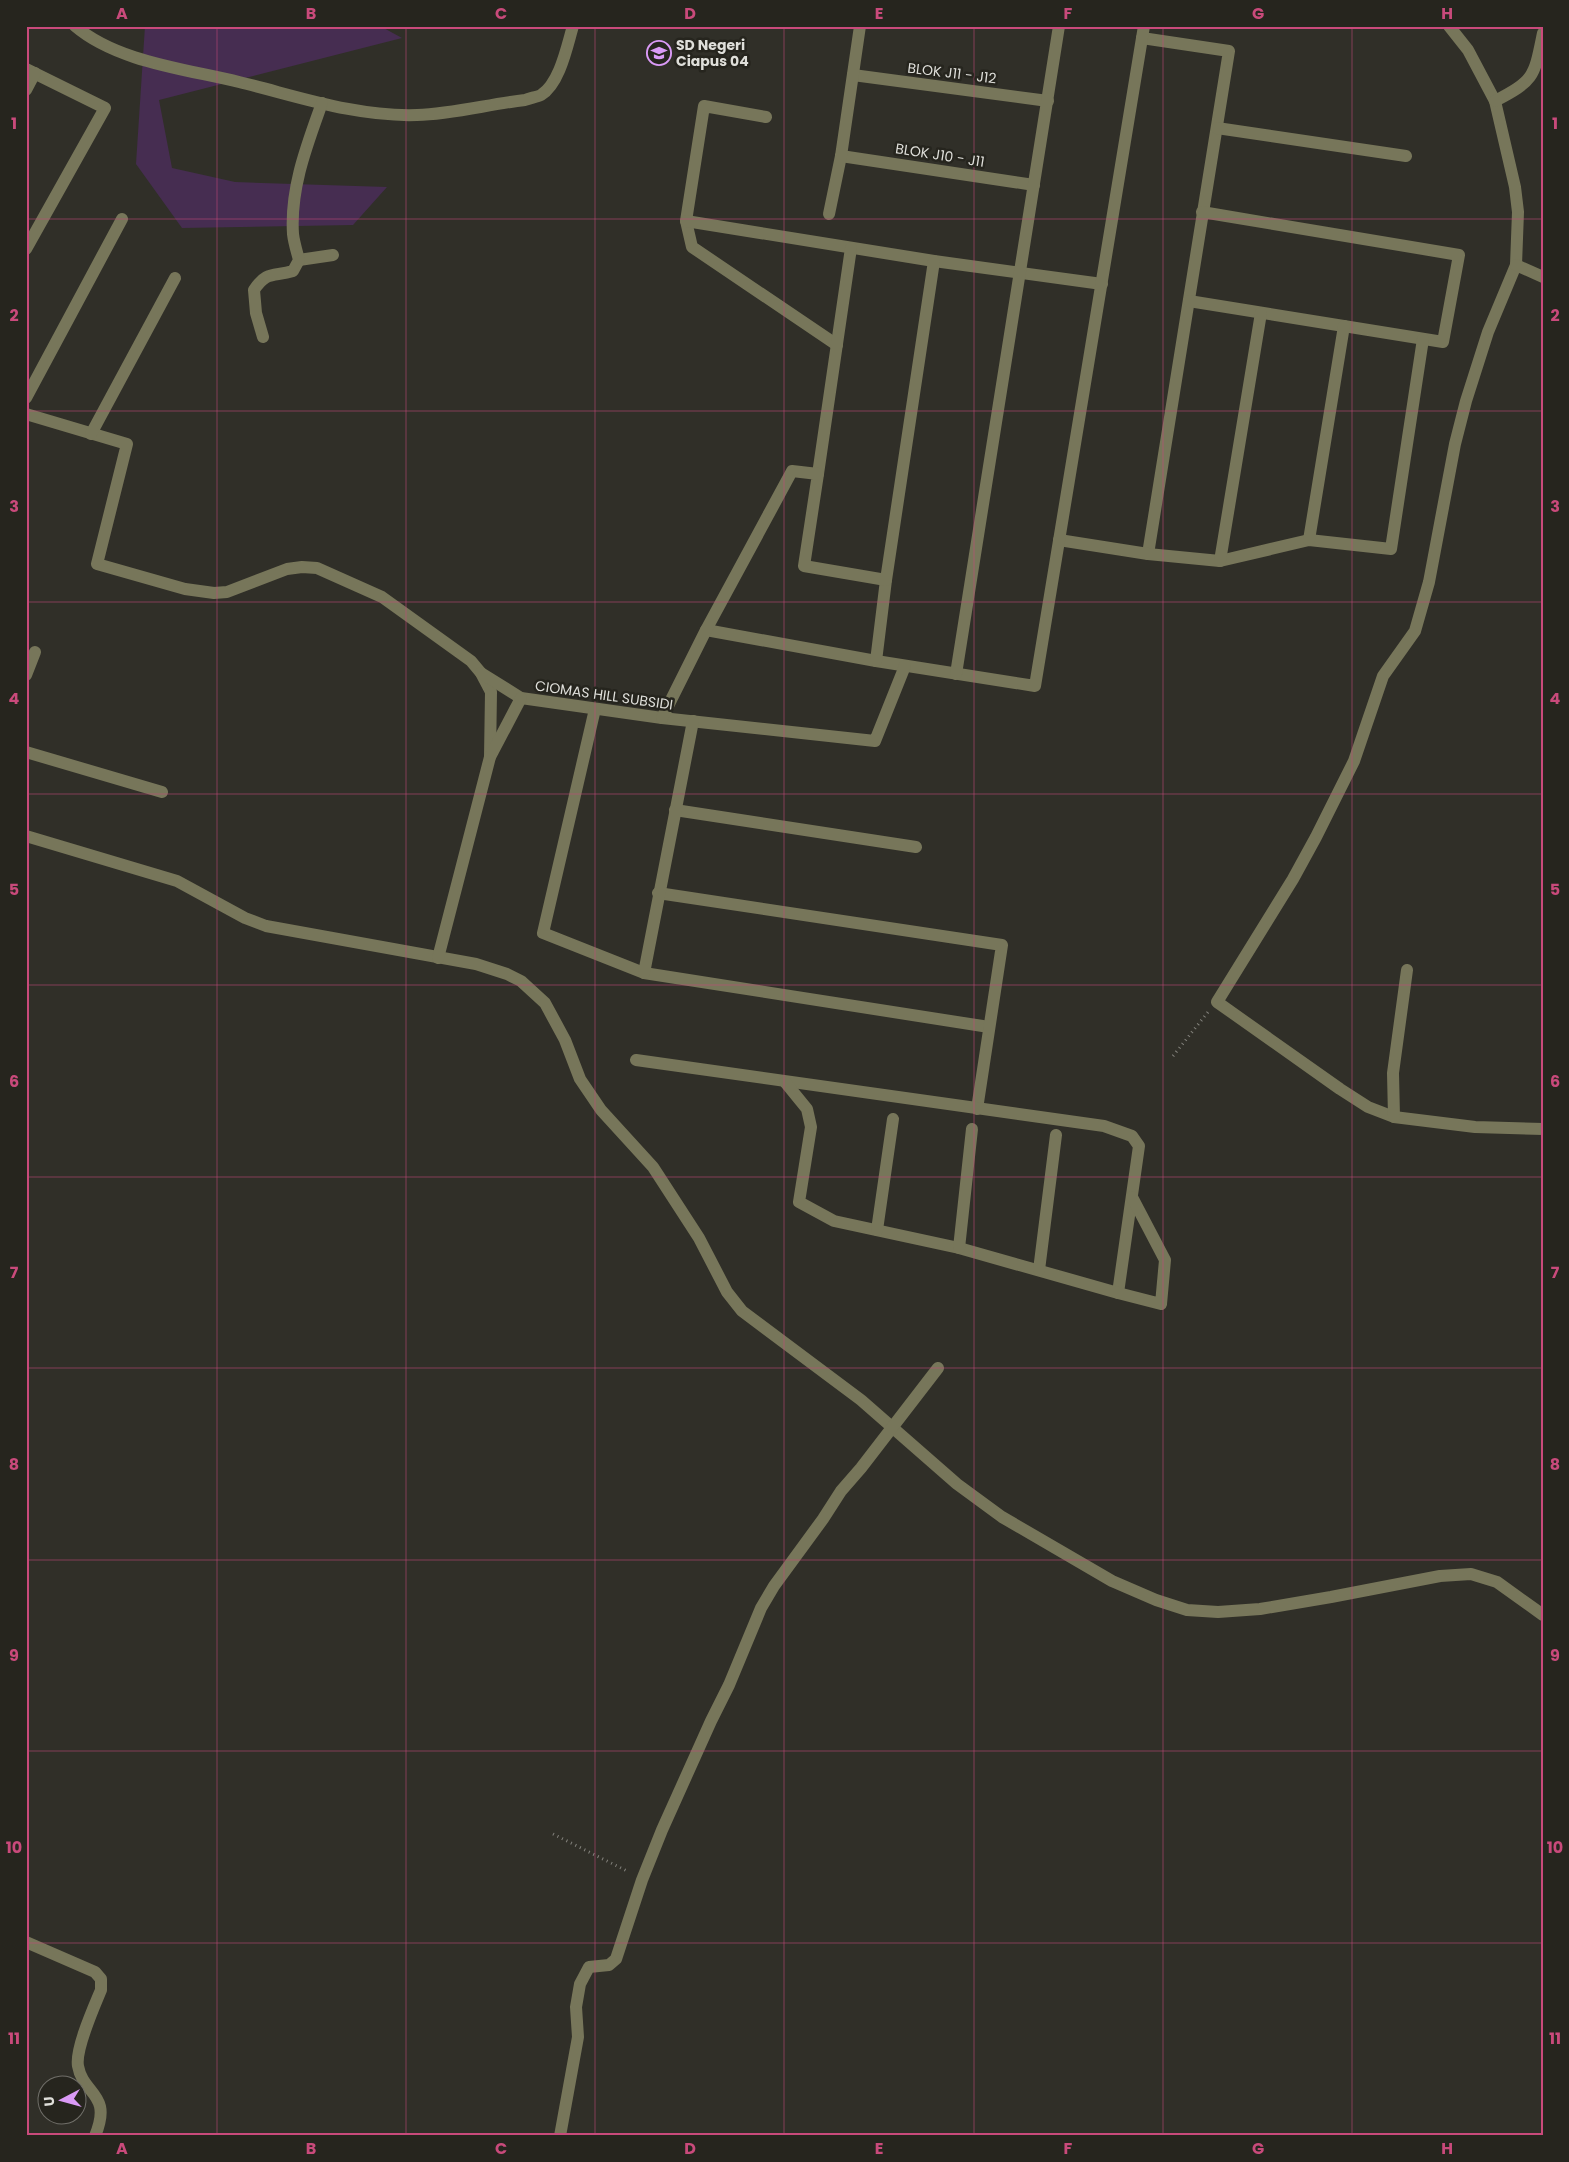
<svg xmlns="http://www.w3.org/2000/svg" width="1569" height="2162" font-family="Poppins,sans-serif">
	<rect width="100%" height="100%" fill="#302f28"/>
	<!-- green -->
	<polygon fill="#462d51" points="145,26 380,26 402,38 159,100 172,168 235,182 387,187 353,225 182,228 136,164"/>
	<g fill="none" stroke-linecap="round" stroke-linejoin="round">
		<!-- path -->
		<g stroke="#84837d" stroke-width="3" stroke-dasharray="1 4" stroke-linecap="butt">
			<polyline points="1173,1056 1208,1012"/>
			<polyline points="553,1834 629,1872"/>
		</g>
		<!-- minor -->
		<g stroke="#77765a" stroke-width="12">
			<path d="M75,26C117,62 186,69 239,82C297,96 355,117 417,115C453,114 489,104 525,100C530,98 537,97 541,95C560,83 567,46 573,26"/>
			<polyline points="1449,26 1468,50 1495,101 1515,187 1518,212 1516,265 1488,332 1466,401 1455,444 1429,582 1415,631 1383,676 1354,761 1316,837 1293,879 1217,1002 1340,1089 1368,1107 1394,1117 1475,1127 1543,1129"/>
			<polyline points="1142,38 1229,51 1148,554"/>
			<polyline points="26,69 105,108 26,249"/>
			<polyline points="853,75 1048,101"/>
			<polyline points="26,90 35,73"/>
			<path d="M1495,101C1535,80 1534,77 1543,33"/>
			<polyline points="766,117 704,106 686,221 692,247 837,345"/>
			<polyline points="1217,128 1406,156"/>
			<polyline points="841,156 1034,185"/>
			<polyline points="829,214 841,156 860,26"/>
			<polyline points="686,221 934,261 1102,284"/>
			<polyline points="299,260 333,255"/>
			<polyline points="1516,265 1543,277"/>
			<polyline points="1189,301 1443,342 1459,255 1202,212"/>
			<path d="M263,337L256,313L254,290C267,270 274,277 293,271L299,260C297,252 294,243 293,234C290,188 307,145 322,103"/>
			<polyline points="26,398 122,219"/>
			<polyline points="26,414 127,444 97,564 185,589 214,593 227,592 287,569 302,567 317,568 382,597 471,661 481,673 491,692 490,757"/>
			<polyline points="91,434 175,278"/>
			<polyline points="818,474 851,248"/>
			<polyline points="1059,540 1148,554 1220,561 1309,540 1391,549 1423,339"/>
			<polyline points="1309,540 1344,326"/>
			<polyline points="1220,561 1261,313"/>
			<polyline points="706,630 876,661 1035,686 1144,26"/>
			<polyline points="876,661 886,580"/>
			<polyline points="481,673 521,698 662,718 875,741 905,666"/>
			<polyline points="956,674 1059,26"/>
			<polyline points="26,675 35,652"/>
			<polyline points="595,709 543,933 644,973 989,1027"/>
			<polyline points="662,718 706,630 792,471 818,474 804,566 886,580 934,261"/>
			<polyline points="26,752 162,792"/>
			<polyline points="675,810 916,847"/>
			<polyline points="26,836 177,881 245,918 266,926 476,964 507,974 521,981 545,1003 565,1040 580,1079 601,1110 653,1167 699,1238 727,1292 742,1311 861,1400 957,1484 1002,1517 1112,1581 1156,1600 1187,1610 1218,1612 1260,1609 1331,1597 1440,1576 1471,1574 1497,1582 1543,1615"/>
			<polyline points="658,893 1002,945 977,1109"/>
			<polyline points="438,958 490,757 521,698"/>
			<polyline points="644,973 693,721"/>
			<polyline points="636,1060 1104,1126 1132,1136 1139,1146 1118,1293"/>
			<polyline points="785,1082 807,1109 811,1127 799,1202 834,1221 959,1248 1118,1293 1161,1304 1165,1260 1132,1197"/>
			<polyline points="1394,1117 1393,1073 1407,970"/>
			<polyline points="877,1230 893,1119"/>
			<polyline points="959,1248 972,1129"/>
			<polyline points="1039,1270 1056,1135"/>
			<path d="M26,1942L95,1972L101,1979V1990C94,2007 75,2049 78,2066C83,2095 113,2093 95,2136"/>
			<polyline points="560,2136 578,2037 576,2007 580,1984 589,1967 609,1965 616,1959 642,1880 662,1830 711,1721 729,1685 761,1608 774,1586 823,1519 841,1491 861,1468 938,1368"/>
		</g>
	</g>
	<!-- grid -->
	<path fill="none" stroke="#c94a7b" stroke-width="1" stroke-opacity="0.55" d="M217,26V2136M406,26V2136M595,26V2136M784,26V2136M974,26V2136M1163,26V2136M1352,26V2136M26,219H1543M26,411H1543M26,602H1543M26,794H1543M26,985H1543M26,1177H1543M26,1368H1543M26,1560H1543M26,1751H1543M26,1943H1543"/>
	<!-- icons -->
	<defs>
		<symbol id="school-ring" viewBox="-11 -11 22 22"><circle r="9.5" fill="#26251e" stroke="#da9af6" stroke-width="1.5"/><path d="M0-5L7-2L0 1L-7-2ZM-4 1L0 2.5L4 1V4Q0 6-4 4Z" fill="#da9af6"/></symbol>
	</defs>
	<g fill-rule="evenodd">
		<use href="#school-ring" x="645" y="39" width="28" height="28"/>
	</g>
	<g text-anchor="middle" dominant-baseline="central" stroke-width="5" stroke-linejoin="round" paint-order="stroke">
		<!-- poi labels -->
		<g font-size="14" font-weight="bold" fill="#dfdfda" stroke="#26251e" text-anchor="start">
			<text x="676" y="45">SD Negeri<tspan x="676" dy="16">Ciapus 04</tspan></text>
		</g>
		<!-- street labels -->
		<g font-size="14" fill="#dfdfda" stroke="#26251e">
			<text transform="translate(952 73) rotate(7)">BLOK J11 - J12</text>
			<text transform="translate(940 155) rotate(9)">BLOK J10 - J11</text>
			<text transform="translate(604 695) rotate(8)">CIOMAS HILL SUBSIDI</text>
		</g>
	</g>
	<!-- border -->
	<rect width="1569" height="2162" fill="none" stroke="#26251e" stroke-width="55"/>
	<!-- north arrow -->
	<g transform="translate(62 2100) rotate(264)"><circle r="24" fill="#26251e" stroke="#706f69"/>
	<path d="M0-4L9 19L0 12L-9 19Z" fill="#da9af6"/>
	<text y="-8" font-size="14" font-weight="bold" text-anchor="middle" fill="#dfdfda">U</text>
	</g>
	<rect x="28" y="28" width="1514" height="2106" fill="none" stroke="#c94a7b" stroke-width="2"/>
	<g font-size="16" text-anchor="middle" font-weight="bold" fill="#c94a7b">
		<text x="122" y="19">A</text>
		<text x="311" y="19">B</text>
		<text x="501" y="19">C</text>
		<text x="690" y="19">D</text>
		<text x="879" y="19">E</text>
		<text x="1068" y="19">F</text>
		<text x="1258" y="19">G</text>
		<text x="1447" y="19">H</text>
		<text x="14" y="129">1</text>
		<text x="1555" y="129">1</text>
		<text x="14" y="321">2</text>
		<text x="1555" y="321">2</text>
		<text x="14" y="512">3</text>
		<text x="1555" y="512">3</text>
		<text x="14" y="704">4</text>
		<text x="1555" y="704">4</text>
		<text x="14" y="895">5</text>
		<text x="1555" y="895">5</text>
		<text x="14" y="1087">6</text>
		<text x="1555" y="1087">6</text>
		<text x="14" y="1278">7</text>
		<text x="1555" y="1278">7</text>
		<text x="14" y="1470">8</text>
		<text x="1555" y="1470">8</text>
		<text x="14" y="1661">9</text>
		<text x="1555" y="1661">9</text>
		<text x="14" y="1853">10</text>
		<text x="1555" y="1853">10</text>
		<text x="14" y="2044">11</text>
		<text x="1555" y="2044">11</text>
		<text x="122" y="2154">A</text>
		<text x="311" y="2154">B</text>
		<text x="501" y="2154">C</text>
		<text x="690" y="2154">D</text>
		<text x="879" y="2154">E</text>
		<text x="1068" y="2154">F</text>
		<text x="1258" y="2154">G</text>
		<text x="1447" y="2154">H</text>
	</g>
</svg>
